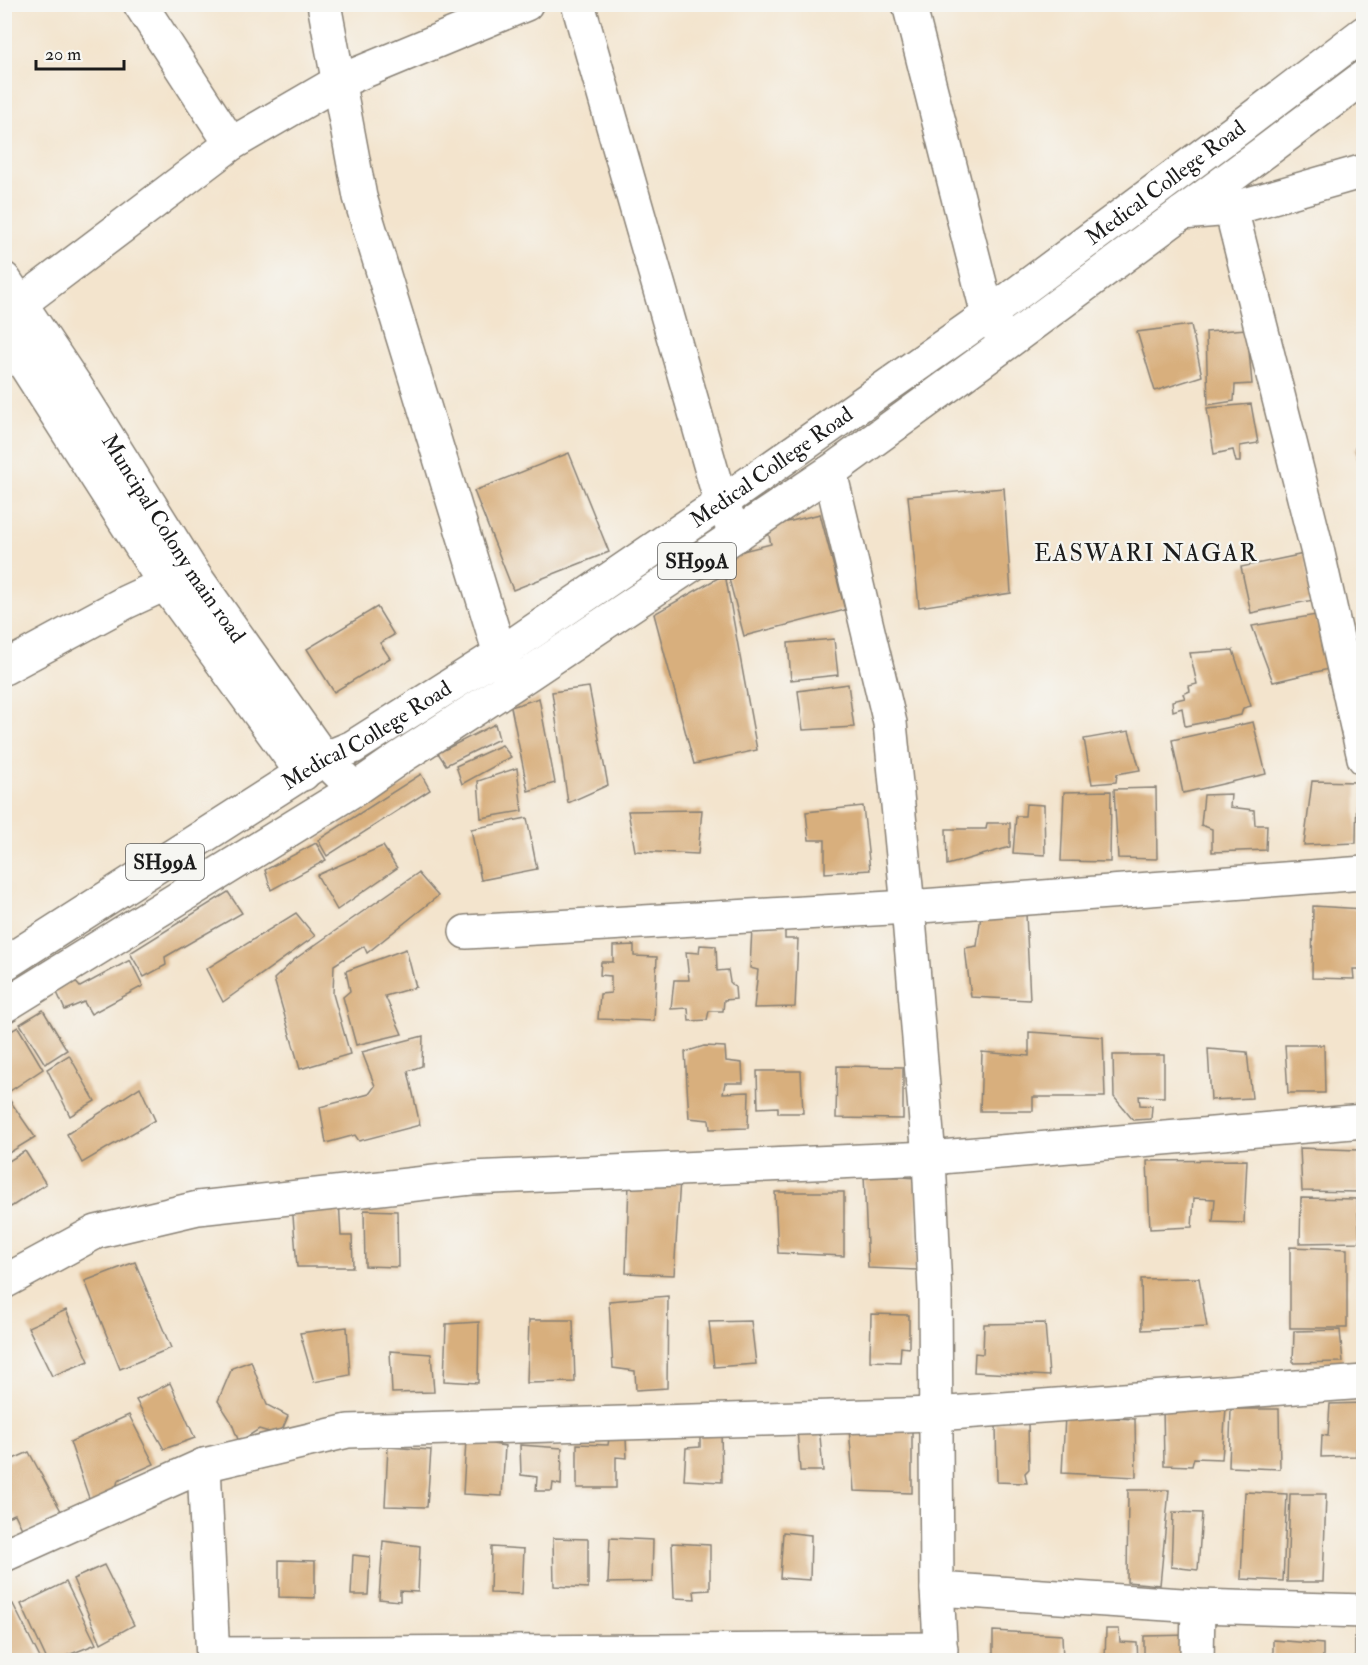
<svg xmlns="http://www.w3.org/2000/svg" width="1368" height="1665" font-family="'IM FELL Double Pica',serif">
	<rect width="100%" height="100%" fill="#f6f6f2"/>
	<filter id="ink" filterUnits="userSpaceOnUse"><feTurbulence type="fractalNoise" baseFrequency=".0167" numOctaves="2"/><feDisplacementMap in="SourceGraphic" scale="12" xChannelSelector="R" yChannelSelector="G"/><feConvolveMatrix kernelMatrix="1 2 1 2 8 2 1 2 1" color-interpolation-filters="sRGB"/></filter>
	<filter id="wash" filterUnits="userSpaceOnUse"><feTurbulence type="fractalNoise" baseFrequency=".008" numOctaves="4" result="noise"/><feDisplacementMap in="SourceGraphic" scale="24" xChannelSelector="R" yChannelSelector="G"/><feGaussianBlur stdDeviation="1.35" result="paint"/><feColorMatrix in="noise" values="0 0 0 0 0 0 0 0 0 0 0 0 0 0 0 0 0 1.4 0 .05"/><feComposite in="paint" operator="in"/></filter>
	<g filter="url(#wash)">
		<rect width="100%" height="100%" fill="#f3e4cd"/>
		<g id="blocks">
			<!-- building -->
			<g fill="#d8af7d">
				<polygon points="1191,325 1202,376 1155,391 1137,332"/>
				<polygon points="1247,329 1252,384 1235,385 1234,401 1208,405 1206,332"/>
				<polygon points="1251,404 1258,443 1240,446 1240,462 1236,462 1233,450 1214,454 1207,408"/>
				<polygon points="1364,446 1364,479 1363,479 1355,448"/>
				<polygon points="569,453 609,552 513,590 474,491"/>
				<polygon points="1004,488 1011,593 919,607 908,496"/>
				<polygon points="820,514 845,610 744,636 723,556 771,544 767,527"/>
				<polygon points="1304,554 1313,600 1251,613 1241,567"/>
				<polygon points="725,574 757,750 694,764 654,614"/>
				<polygon points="377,607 394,635 380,643 390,658 334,692 307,649"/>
				<polygon points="1316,615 1329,669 1273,682 1252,626"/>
				<polygon points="834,639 838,675 791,680 788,643"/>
				<polygon points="1233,650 1251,706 1243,708 1241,715 1185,726 1182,708 1173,711 1172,701 1185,698 1183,694 1190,691 1189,686 1197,684 1190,653"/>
				<polygon points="848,684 854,727 803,730 798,691"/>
				<polygon points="589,687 608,785 568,803 552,692"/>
				<polygon points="539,698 555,783 528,791 511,707"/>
				<polygon points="1253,722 1266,774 1183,793 1172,740"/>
				<polygon points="495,724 499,739 446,765 438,753"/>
				<polygon points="1129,731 1140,770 1117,774 1116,782 1092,784 1084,739"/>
				<polygon points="502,745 511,757 462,784 456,766"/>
				<polygon points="517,768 522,811 481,818 478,781"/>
				<polygon points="421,774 430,790 327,856 318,840"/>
				<polygon points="1312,781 1357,782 1356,843 1304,845"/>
				<polygon points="1156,788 1157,859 1118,858 1114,789"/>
				<polygon points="1111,791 1110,862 1061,861 1064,792"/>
				<polygon points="1231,794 1230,807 1254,810 1255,825 1267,825 1266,850 1212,852 1212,829 1201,825 1204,795"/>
				<polygon points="1026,804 1044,805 1045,855 1013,853 1016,816 1025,816"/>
				<polygon points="863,806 870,870 825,873 825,840 809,840 806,812"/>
				<polygon points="702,810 698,854 635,851 628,811"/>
				<polygon points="527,818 537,869 481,880 471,829"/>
				<polygon points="987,823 1010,823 1010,847 947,865 946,829 986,829"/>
				<polygon points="316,843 326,860 271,890 265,870"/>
				<polygon points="383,846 397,868 337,910 317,875"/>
				<polygon points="418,873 438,896 367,953 364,946 334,965 333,994 350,1054 300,1069 274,979 295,959"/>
				<polygon points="228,892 242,913 165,957 166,965 144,977 130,953"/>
				<polygon points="1313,906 1364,909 1364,969 1353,969 1354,979 1312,978"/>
				<polygon points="296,913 315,936 223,1002 206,969"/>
				<polygon points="1026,914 1030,1000 971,997 965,948 977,946 981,915"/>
				<polygon points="785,927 785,939 798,939 795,1007 754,1008 758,970 750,968 752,928"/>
				<polygon points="634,945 634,956 657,957 654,1021 598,1019 600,994 611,993 611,976 600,975 601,962 613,962 613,946"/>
				<polygon points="700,945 716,946 717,971 728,970 730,982 735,987 736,999 724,1000 723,1011 709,1011 707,1020 689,1021 688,1008 671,1009 674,980 689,980 686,952 699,953"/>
				<polygon points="406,949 416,987 385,996 402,1034 356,1045 343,997 350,991 346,971"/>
				<polygon points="130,960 143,986 91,1014 84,1002 65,1010 55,988 73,979 80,987"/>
				<polygon points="43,1010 67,1050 45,1064 20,1024"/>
				<polygon points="18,1027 43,1069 7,1093 4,1088 4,1035"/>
				<polygon points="1029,1032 1103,1037 1105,1097 1033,1097 1033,1111 980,1111 982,1052 1029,1056"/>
				<polygon points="423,1036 422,1066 408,1071 420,1125 359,1141 355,1135 326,1143 320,1107 369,1094 375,1086 362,1052"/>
				<polygon points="1285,1045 1324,1045 1325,1093 1288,1093"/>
				<polygon points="704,1046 725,1047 726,1061 742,1063 743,1083 725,1083 723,1093 749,1092 748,1128 710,1129 709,1120 689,1118 685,1052"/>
				<polygon points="1208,1049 1247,1052 1252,1098 1211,1100"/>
				<polygon points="69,1055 95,1101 70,1116 47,1069"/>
				<polygon points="1113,1055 1164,1055 1164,1097 1139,1096 1140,1105 1152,1106 1151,1119 1133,1120 1114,1097"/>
				<polygon points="837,1066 903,1067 903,1119 836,1118"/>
				<polygon points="757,1071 801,1071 803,1113 778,1113 778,1107 758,1108"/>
				<polygon points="140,1087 155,1120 82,1163 67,1134"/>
				<polygon points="4,1092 35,1137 4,1156"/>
				<polygon points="1300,1148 1358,1150 1359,1192 1302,1191"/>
				<polygon points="25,1151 46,1184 11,1207 4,1199 4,1164"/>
				<polygon points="1247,1160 1244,1223 1213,1222 1215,1199 1194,1198 1192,1227 1150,1229 1147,1161"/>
				<polygon points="864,1175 918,1178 917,1270 868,1268"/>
				<polygon points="680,1179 674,1275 626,1273 629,1182"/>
				<polygon points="775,1192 844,1192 844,1256 778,1253"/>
				<polygon points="1301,1198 1357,1199 1360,1242 1300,1243"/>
				<polygon points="339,1199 341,1236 352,1236 353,1267 297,1267 292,1203"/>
				<polygon points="364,1210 397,1211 398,1267 365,1266"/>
				<polygon points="1290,1247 1347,1249 1347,1328 1290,1328"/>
				<polygon points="135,1262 171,1348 120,1369 85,1281"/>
				<polygon points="1199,1278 1207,1327 1142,1330 1141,1279"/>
				<polygon points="668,1296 667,1388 636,1390 635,1371 613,1368 609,1301"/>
				<polygon points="66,1310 89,1361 52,1376 28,1327"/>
				<polygon points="871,1314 909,1315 909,1348 901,1347 900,1362 870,1361"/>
				<polygon points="529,1320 573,1320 575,1382 527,1383"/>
				<polygon points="751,1321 756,1364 714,1367 709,1322"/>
				<polygon points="479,1322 478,1383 444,1381 446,1324"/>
				<polygon points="1045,1323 1049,1376 974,1372 975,1353 983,1354 984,1324"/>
				<polygon points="347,1327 350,1375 314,1382 300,1333"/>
				<polygon points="1340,1330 1343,1362 1293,1363 1294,1331"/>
				<polygon points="390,1351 431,1354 434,1392 392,1393"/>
				<polygon points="251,1361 267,1405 288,1416 280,1435 259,1429 239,1442 231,1421 218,1401 232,1368"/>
				<polygon points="170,1383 195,1438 164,1449 136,1400"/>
				<polygon points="1364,1403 1364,1449 1356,1449 1356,1456 1321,1457 1322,1435 1328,1436 1330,1404"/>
				<polygon points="1163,1406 1226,1408 1222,1459 1194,1458 1192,1466 1164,1465"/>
				<polygon points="1231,1409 1279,1409 1280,1469 1229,1467"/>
				<polygon points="129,1415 154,1464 118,1480 113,1500 91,1504 70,1442"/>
				<polygon points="1065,1416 1135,1419 1136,1477 1062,1473"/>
				<polygon points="996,1423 1028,1423 1029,1469 1025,1473 1027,1483 997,1482"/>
				<polygon points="849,1427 912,1429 912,1493 854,1491"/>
				<polygon points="808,1428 820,1436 823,1471 800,1471 797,1429"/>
				<polygon points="700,1431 721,1431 722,1482 684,1480 686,1448 700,1447"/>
				<polygon points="609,1439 626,1439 627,1458 616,1457 616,1488 577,1488 577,1444 608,1445"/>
				<polygon points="466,1440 505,1446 502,1496 463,1494"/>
				<polygon points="520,1445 562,1448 561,1485 553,1483 552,1491 536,1491 537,1477 521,1475"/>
				<polygon points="388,1447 431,1450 427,1507 385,1506"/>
				<polygon points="29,1452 61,1511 24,1533 15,1514 4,1518 4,1463"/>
				<polygon points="1128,1490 1169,1490 1160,1585 1127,1582"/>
				<polygon points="1245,1492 1287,1494 1283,1581 1241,1579"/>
				<polygon points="1290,1494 1326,1494 1323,1582 1287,1582"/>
				<polygon points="1173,1512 1202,1513 1198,1570 1171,1567"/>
				<polygon points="783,1532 811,1535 810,1580 780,1578"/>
				<polygon points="553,1538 588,1539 588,1588 554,1586"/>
				<polygon points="610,1538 653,1540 652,1582 608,1583"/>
				<polygon points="383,1541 420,1546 418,1592 400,1591 400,1601 379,1599"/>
				<polygon points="672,1543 710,1545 710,1590 694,1591 695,1599 674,1598"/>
				<polygon points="491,1547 524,1549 522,1594 490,1593"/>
				<polygon points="353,1555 370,1557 368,1595 351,1595"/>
				<polygon points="279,1560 315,1561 315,1598 279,1597"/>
				<polygon points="104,1565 134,1625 101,1643 73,1579"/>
				<polygon points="66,1582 96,1644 56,1660 47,1660 21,1604"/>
				<polygon points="13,1604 41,1660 4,1660 4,1608"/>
				<rect x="1355" y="1625" width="9" height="35"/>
				<polygon points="1106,1629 1119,1629 1120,1642 1137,1643 1138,1660 1105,1660"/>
				<polygon points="993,1631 1062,1635 1063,1660 993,1660"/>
				<polygon points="1192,1635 1192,1660 1144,1660 1144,1636"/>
				<polygon points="1273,1640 1323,1644 1323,1660 1273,1660"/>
			</g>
		</g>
	</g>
	<g filter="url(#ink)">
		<use href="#blocks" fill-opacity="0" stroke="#888074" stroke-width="1.5"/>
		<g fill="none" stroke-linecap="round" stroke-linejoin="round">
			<defs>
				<g id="minor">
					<polyline points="324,4 360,197 500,654 511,680"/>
					<polyline points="578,4 721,503 737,535"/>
					<polyline points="909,4 988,315 1003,336"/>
					<polyline points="231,144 338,82 526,4"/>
					<polyline points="1231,209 1317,549 1364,758"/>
					<path id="s1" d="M4,279L77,388L194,575L324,759L355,789"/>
					<polyline points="21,303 231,144 140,4"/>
					<polyline points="4,332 165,584 303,774"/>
					<polyline points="830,472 890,723 908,907 929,1158 935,1291 937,1589 941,1660"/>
					<polyline points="4,668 126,602 165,584 184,578"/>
					<polyline points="466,932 908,907 1364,873"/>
					<polyline points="4,1282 96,1232 198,1208 471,1178 929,1158 1364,1121"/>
					<polyline points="204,1465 213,1660"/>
					<polyline points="4,1555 204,1465 348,1431 936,1414 1364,1382"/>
					<polyline points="937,1589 1198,1606 1364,1611"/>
					<polyline points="213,1654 941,1649"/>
					<polyline points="1197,1660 1198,1606"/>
				</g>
				<polyline id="tertiary" points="1182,213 1231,209 1364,171"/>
				<g id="primary">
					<path id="s2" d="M4,964L324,759L353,747L500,654L721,503L988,315L1239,128L1364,33"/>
					<polyline points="4,1006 355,789 401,757 512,685 830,472 1008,342 1267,150 1364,77"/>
				</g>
			</defs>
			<!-- minor casing -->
			<use href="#minor" stroke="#888074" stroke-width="36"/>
			<!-- tertiary casing -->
			<use href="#tertiary" stroke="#888074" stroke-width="36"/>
			<!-- primary casing -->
			<use href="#primary" stroke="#888074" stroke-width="36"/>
			<!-- minor -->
			<use href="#minor" stroke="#fff" stroke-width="33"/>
			<!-- tertiary -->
			<use href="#tertiary" stroke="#fff" stroke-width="33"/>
			<!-- primary -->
			<use href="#primary" stroke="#fff" stroke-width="33"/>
		</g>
	</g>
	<g text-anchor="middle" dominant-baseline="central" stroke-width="4.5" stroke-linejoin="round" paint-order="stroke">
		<!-- shield labels -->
		<g fill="#f6f6f2" stroke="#5d5d5c" stroke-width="1.5">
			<rect x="658" y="543" width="78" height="36" rx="4.5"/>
			<rect x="126" y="844" width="78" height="36" rx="4.5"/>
		</g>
		<g font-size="21" font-weight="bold" fill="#1c1c1c">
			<text x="697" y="561">SH99A</text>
			<text x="165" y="862">SH99A</text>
		</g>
		<!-- street labels -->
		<g font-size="22" fill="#1c1c1c" stroke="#f6f6f2">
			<text stroke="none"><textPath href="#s2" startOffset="1401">Medical College Road</textPath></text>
			<text stroke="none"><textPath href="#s2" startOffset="915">Medical College Road</textPath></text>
			<text stroke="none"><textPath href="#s1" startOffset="310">Muncipal Colony main road</textPath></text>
			<text stroke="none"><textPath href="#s2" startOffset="429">Medical College Road</textPath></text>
		</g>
		<!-- neighbourhood labels -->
		<g font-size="24" letter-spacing="1.5" fill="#1c1c1c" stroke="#f6f6f2">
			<text x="1146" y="553">EASWARI NAGAR</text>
		</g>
	</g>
	<!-- margin -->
	<rect width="1368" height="1665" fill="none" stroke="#f6f6f2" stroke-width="24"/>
	<!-- scale -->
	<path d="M36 60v9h88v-9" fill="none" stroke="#1c1c1c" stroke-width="3"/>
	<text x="45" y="60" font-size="18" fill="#1c1c1c" stroke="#f6f6f2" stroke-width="4.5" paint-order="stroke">20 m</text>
</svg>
